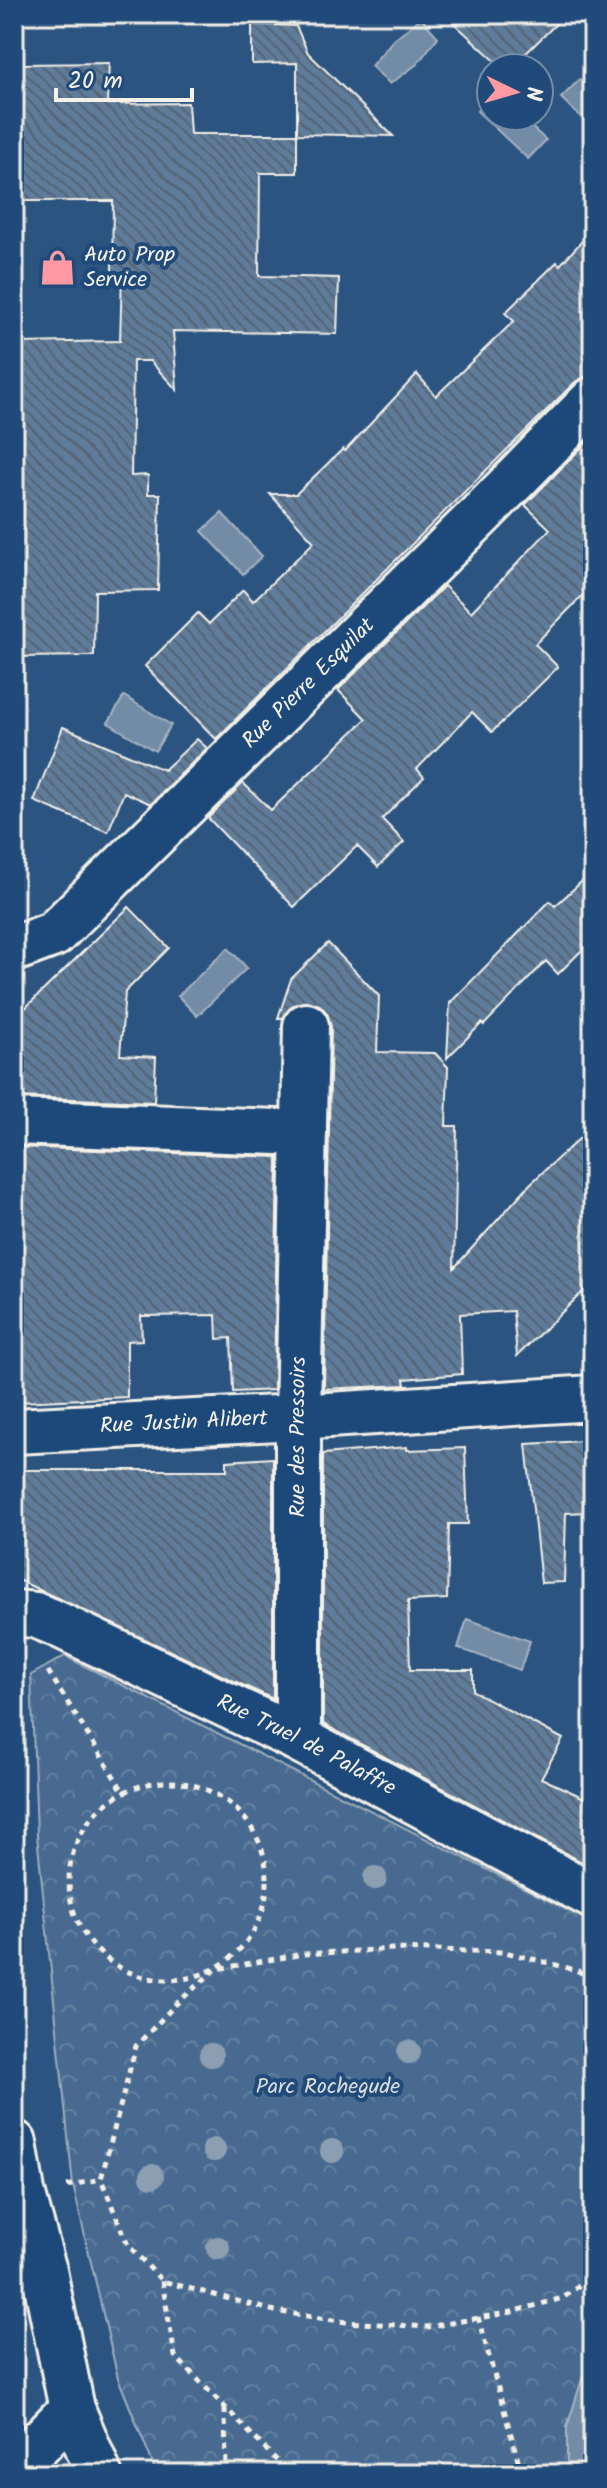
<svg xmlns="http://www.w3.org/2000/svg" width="607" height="2488" font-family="Kalam,sans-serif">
	<defs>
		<pattern id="park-crowns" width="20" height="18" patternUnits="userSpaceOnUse" patternTransform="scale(2)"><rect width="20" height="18" fill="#496b90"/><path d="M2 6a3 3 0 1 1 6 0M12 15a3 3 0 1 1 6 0" fill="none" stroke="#6481a0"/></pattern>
		<pattern id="building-back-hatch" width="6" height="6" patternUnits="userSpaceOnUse" patternTransform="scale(2)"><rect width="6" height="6" fill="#5e7b9a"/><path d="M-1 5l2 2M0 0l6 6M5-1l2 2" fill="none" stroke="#556474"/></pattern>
	</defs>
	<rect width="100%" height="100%" fill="#2c5481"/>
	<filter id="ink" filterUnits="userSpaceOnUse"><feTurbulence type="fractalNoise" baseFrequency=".0125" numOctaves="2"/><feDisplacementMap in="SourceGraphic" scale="16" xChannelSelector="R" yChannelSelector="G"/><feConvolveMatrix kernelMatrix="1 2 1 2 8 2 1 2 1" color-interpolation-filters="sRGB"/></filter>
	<g filter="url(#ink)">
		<!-- park -->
		<polygon fill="url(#park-crowns)" stroke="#9eaebc" stroke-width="2" points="65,1656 593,1923 593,2474 157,2474 118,2378 73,2185 37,1835 31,1675"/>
		<!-- water -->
		<g fill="#738ca6" stroke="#a7b4c0" stroke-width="2">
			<polygon points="421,18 438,37 417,64 390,84 371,66 394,39"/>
			<polygon points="580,79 593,91 593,129 561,98"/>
			<polygon points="491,95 491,116 519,116 546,140 528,159 477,111"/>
			<polygon points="222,513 262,556 243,574 202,531"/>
			<polygon points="124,696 171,725 155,751 108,723"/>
			<polygon points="228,948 247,968 197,1016 178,996"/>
			<polygon points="467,1619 530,1641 520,1670 458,1648"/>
			<polygon points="593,2344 593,2474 567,2474 567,2427"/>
		</g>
		<!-- building -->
		<g fill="url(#building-back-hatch)" stroke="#f4f1e8" stroke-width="2">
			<polygon points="444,14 566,14 511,68 503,68"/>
			<polygon points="252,24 296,26 308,53 393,136 297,134 297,63 252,64"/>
			<polygon points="109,63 107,104 188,103 190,134 297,134 297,173 260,173 259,276 339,278 337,334 173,331 177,390 150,361 133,361 131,476 148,475 148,494 160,494 158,590 95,591 94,656 18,657 20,343 120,341 122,274 112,274 113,201 21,201 21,64"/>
			<polygon points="593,229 593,376 586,376 575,382 216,739 145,666 198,613 209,624 243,590 253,601 314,542 270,494 296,494 343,449 345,451 417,374 436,396 514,321 505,313 557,262 560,265"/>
			<polygon points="593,436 593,585 535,644 558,667 492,732 472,712 417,769 424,777 382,819 404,842 378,867 357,846 294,907 208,818 243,783 271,810 366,719 338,690 444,586 471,612 550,529 525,505"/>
			<polygon points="63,727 164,770 197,739 207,748 151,804 124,792 108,832 34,801"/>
			<polygon points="593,871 593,939 558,974 546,961 484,1025 482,1023 447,1058 450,1003 550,901 555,906"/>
			<polygon points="129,907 169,948 125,992 120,1055 156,1057 154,1102 17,1097 18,1015"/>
			<polygon points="328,943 379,996 377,1052 435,1053 448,1067 446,1126 457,1126 454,1268 530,1184 593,1126 593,1282 517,1356 513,1311 460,1314 462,1374 404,1379 405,1385 324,1389 331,1027 327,1013 320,1005 307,1001 293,1005 283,1018 278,1018 291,979"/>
			<polygon points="16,1147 278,1157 274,1390 233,1392 231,1338 217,1339 216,1315 141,1316 142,1340 127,1341 127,1397 18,1402"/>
			<polygon points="584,1441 587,1512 566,1513 564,1582 541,1583 526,1444"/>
			<polygon points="407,1447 407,1450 465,1448 468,1524 449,1524 447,1599 408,1601 410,1670 473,1670 473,1691 563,1739 541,1778 593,1802 593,1868 323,1724 323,1454"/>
			<polygon points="273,1458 273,1699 14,1578 17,1470 227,1470 227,1461"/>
		</g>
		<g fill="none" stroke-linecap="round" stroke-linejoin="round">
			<defs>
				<g id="minor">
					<path id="s1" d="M14,949L54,934L480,515L593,400"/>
					<polyline points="14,1122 304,1133"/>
					<path id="s2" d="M14,1431L298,1417L593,1398"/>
					<path id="s3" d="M14,1613L35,1615L57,1624L298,1739L593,1896"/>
					<path id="s4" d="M298,1739V1417L306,1026"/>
					<polyline points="14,2469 72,2409"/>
				</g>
				<polyline id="primary" points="14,2143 22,2192 44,2271 72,2409 99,2474"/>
			</defs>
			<!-- minor casing -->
			<use href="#minor" stroke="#f4f1e8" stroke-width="50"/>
			<!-- primary casing -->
			<use href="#primary" stroke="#f4f1e8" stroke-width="50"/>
			<!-- path -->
			<g stroke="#f4f1e8" stroke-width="5" stroke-dasharray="6 6" stroke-linecap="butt">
				<polyline points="48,1671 123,1791"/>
				<circle cx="168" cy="1881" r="99"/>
				<polyline points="593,1979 576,1970 505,1952 394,1949 304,1954 216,1969 176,2004 136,2046 101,2179 128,2245 162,2281 275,2311 346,2322 428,2327 512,2312 563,2298 593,2275"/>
				<polyline points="67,2186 101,2179"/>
				<polyline points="162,2281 175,2356 290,2474"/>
				<polyline points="478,2317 522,2474"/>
				<polyline points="225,2409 226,2474"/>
			</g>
			<!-- minor -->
			<use href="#minor" stroke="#1f4a7a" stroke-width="44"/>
			<!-- primary -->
			<use href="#primary" stroke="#1f4a7a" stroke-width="44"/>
		</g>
		<!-- trees -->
		<g fill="#8c9fb2">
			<circle cx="375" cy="1878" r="12"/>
			<circle cx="409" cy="2052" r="12"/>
			<circle cx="211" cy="2055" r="12"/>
			<circle cx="214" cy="2150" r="12"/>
			<circle cx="332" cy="2151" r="12"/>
			<circle cx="152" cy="2176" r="12"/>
			<circle cx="218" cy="2248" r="12"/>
		</g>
	</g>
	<!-- icons -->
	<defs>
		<symbol id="shop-bare" viewBox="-9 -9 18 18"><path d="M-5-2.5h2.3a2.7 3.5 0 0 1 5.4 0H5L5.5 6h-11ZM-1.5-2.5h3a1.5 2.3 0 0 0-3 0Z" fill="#ff9aa2" stroke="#1f4a7a" stroke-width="2.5" paint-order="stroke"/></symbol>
	</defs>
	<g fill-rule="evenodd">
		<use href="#shop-bare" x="32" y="242" width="51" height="51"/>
	</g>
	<g text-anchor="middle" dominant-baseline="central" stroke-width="8" stroke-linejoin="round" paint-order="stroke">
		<!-- poi labels -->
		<g font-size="22" fill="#f4f1e8" stroke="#1f4a7a" text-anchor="start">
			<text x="84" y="255">Auto Prop<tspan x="84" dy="25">Service</tspan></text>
		</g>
		<!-- street labels -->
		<g font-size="22" fill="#f4f1e8" stroke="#1f4a7a">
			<text stroke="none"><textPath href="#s1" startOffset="400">Rue Pierre Esquilat</textPath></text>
			<text stroke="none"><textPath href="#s2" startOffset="170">Rue Justin Alibert</textPath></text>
			<text stroke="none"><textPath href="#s4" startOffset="302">Rue des Pressoirs</textPath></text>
			<text stroke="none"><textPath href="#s3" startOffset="322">Rue Truel de Palaffre</textPath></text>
		</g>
		<!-- park labels -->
		<g font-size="22" fill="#dadddb" stroke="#1f4a7a">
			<text x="328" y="2087">Parc Rochegude</text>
		</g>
	</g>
	<!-- margin -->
	<rect width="607" height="2488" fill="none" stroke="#1f4a7a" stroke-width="48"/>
	<rect x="24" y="24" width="559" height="2440" fill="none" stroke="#f4f1e8" stroke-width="3" filter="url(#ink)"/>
	<!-- north arrow -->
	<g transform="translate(515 92) rotate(95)"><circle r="38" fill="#1f4a7a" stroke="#748da6" stroke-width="2"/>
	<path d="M0-6L14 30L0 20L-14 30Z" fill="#ff9aa2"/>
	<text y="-12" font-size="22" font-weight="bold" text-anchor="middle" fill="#f4f1e8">N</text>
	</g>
	<!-- scale -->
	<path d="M56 88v12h136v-12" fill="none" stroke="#f4f1e8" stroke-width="4"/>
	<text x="68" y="88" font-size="24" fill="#f4f1e8" stroke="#1f4a7a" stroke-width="6" paint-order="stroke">20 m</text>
</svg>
